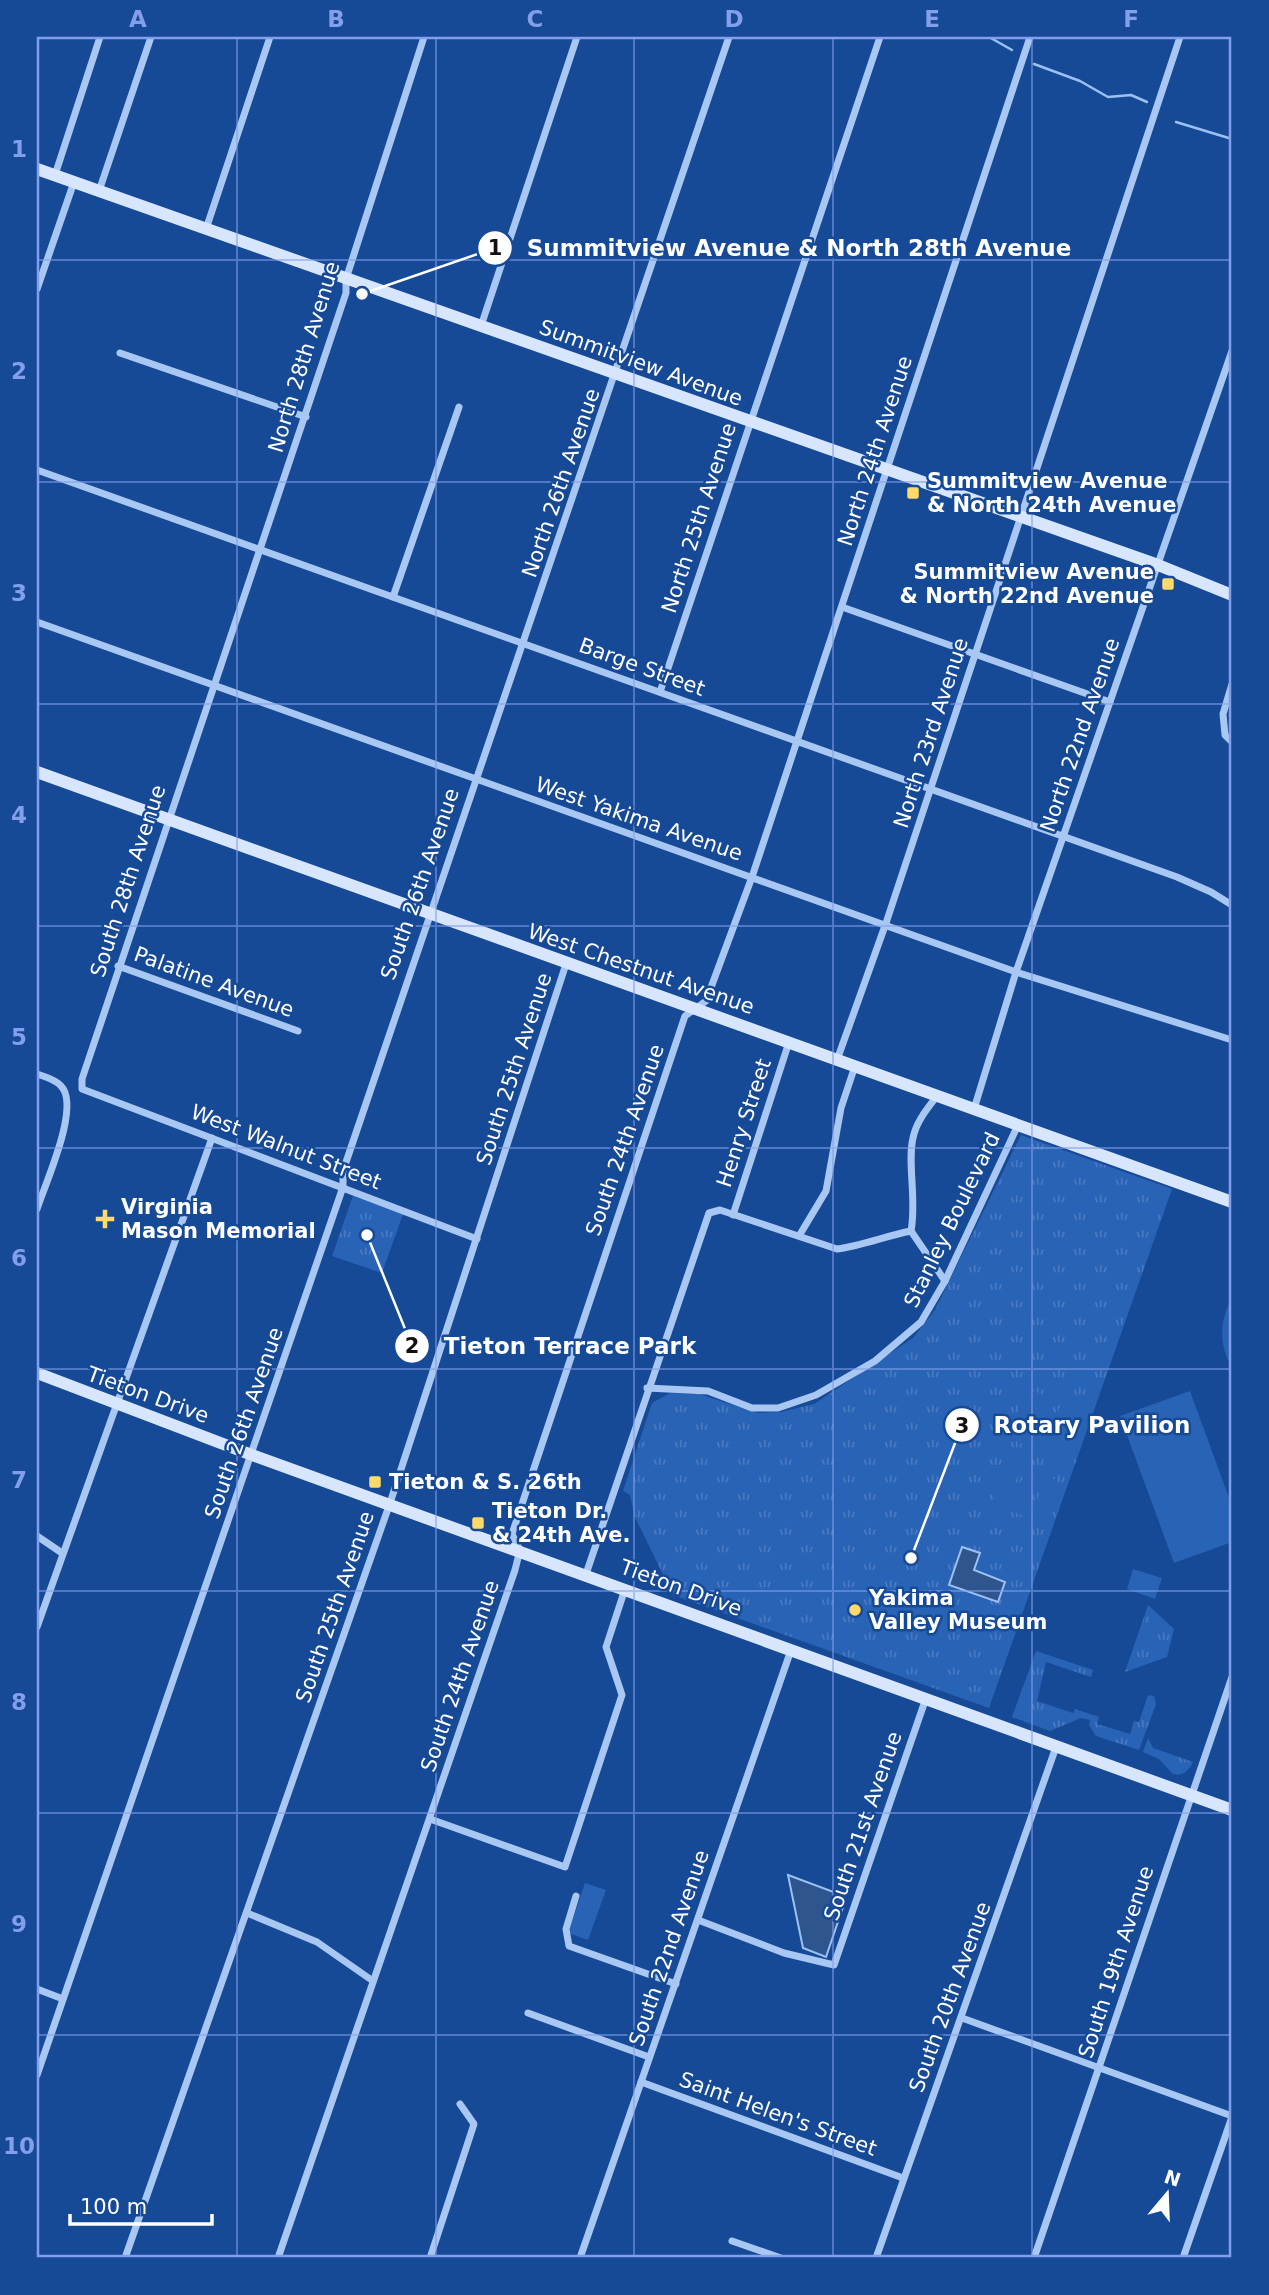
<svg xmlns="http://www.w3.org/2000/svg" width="1269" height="2295" font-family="'DejaVu Sans',sans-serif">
	<defs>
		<pattern id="grass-tufts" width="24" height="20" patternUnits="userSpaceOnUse" patternTransform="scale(1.75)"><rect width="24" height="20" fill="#2963b6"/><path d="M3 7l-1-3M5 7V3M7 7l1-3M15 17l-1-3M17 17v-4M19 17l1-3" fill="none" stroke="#497ac1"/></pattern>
	</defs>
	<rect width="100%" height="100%" fill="#164a97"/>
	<!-- grass -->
	<g fill="url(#grass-tufts)">
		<polygon points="1021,1135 1172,1189 989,1708 673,1595 635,1517 630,1495 623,1491 652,1403 670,1393 699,1394 758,1413 781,1412 814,1404 913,1338 935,1310"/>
		<polygon points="353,1196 403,1214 382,1273 332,1256"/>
		<polygon points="1148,1605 1174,1629 1167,1657 1125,1672"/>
		<polygon points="1036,1651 1093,1670 1091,1677 1046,1662 1037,1701 1073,1713 1075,1709 1099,1717 1097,1724 1130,1734 1134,1721 1139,1722 1148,1695 1154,1696 1156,1704 1139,1750 1096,1736 1089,1725 1090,1720 1081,1718 1050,1731 1012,1717"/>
		<path d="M1148,1738L1153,1748L1193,1762C1188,1771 1184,1776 1173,1774L1159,1759L1143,1752Z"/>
	</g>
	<!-- garden -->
	<g fill="#2963b6">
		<path d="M1232,1298V1368C1219,1346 1219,1321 1232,1298Z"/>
		<polygon points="1027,1389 1056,1399 1038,1449 1009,1439"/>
		<polygon points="1190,1391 1232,1506 1232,1542 1174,1563 1120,1416"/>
		<polygon points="1062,1401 1091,1412 1073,1462 1044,1451"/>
		<polygon points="1010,1462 1018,1465 1016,1471 1019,1472 1008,1504 1004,1503 1002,1508 994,1505 996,1500 993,1498 1004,1467 1008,1468"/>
		<polygon points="1030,1470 1038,1472 1036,1478 1039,1479 1027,1511 1024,1510 1022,1515 1014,1512 1016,1507 1013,1505 1024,1474 1028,1475"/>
		<polygon points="1049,1477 1057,1480 1055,1485 1059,1487 1047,1518 1044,1517 1042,1522 1034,1519 1035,1514 1032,1513 1044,1481 1047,1482"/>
		<polygon points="1133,1569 1162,1578 1155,1599 1127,1589"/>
		<polygon points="585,1883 606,1890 588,1940 568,1933"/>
	</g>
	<!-- water -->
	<g fill="#2f558e" stroke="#9bc1f4" stroke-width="2">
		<polygon points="962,1547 980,1553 974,1570 1005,1582 998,1602 949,1585"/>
		<polygon points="788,1875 839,1894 844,1904 826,1957 803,1948"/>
	</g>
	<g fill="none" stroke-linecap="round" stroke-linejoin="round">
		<!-- stream -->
		<g stroke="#9bc1f4" stroke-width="2.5">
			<polyline points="989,37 1012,50"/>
			<polyline points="1034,64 1080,81 1108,97 1131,95 1147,102"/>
			<polyline points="1176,122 1232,139"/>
		</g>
		<!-- street -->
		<g stroke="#a8c7f2" stroke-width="7">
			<polyline points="424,37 346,279 346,293 82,1079 82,1089 477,1239"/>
			<polyline points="55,175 100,37"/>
			<polyline points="99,191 151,37"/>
			<polyline points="206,229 270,37"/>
			<polyline points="37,289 74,182"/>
			<polyline points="481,326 577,37"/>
			<polyline points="120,353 306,417"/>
			<polyline points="37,470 1177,877 1211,892 1232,905"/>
			<polyline points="393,597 459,407"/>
			<polyline points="842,607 1110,702"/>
			<polyline points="37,622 1016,972 1232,1040"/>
			<polyline points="1232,684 1223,714 1225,735 1232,742"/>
			<polyline points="660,692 880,37"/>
			<polyline points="118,966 298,1031"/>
			<polyline points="837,1060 886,923 1180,37"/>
			<path d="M37,1074C45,1077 55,1079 61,1086C81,1106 45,1184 37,1209"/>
			<polyline points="974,1109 1016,972 1232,351"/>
			<polyline points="733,1215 789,1042"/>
			<path d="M911,1231C917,1199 907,1163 913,1138C916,1122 927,1109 937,1096"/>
			<polyline points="799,1236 826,1191 841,1108 855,1066"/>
			<polyline points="647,1388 708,1391 752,1408 778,1408 816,1395 875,1361 921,1322 945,1281 1018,1125"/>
			<polyline points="37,1536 62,1553"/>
			<path d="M586,1574L709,1213L720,1210L837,1249C862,1246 885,1236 911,1231L945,1281"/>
			<polyline points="37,1627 212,1138"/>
			<polyline points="430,1819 565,1867 622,1695 606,1647 625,1589"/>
			<polyline points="576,1896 566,1929 569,1946 676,1984"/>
			<polyline points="247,1913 317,1942 373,1981"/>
			<polyline points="698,1920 784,1953 834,1965 926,1698"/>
			<polyline points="37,1989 63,1999"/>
			<polyline points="528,2013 649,2057"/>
			<polyline points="962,2018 1232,2116"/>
			<polyline points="37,2075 343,1187 343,1171 729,37"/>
			<polyline points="641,2082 903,2178"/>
			<polyline points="732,2241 781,2258"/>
			<polyline points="125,2258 390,1503 566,964"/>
			<polyline points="278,2258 515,1570 520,1550 512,1534 685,1016 706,1001 752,877 1030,37"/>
			<polyline points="430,2258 474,2124 460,2104"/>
			<polyline points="580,2258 791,1650"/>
			<polyline points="876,2258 1056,1747"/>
			<polyline points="1034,2258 1232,1677"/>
			<polyline points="1183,2258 1232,2117"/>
		</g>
		<!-- secondary -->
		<g stroke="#d7e6fc" stroke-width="12">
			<polyline points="37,169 1158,565 1232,595"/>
			<polyline points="37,772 1232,1202"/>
			<polyline points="37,1373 252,1455 1232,1810"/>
		</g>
	</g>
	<!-- grid -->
	<path fill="none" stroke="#839eea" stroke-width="2" stroke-opacity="0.55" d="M237,37V2258M436,37V2258M634,37V2258M833,37V2258M1032,37V2258M37,260H1232M37,482H1232M37,704H1232M37,926H1232M37,1148H1232M37,1369H1232M37,1591H1232M37,1813H1232M37,2035H1232"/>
	<!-- markers -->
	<g fill="#ffd969" stroke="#164a97" stroke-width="2.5">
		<rect x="906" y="486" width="14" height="14" rx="3.5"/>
		<rect x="1161" y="577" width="14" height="14" rx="3.5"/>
		<path d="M101.5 1208.5h7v7h7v7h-7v7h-7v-7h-7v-7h7z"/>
		<rect x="368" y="1475" width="14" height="14" rx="3.5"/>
		<rect x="471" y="1516" width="14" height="14" rx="3.5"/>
		<circle cx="855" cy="1610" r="7"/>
	</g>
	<g text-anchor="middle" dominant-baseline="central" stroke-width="5" stroke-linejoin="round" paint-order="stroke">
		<!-- street labels -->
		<g font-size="21" fill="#fff" stroke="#164a97">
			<text transform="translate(304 357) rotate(-73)">North 28th Avenue</text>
			<text transform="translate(641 363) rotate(20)">Summitview Avenue</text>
			<text transform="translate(875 451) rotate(-72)">North 24th Avenue</text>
			<text transform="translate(561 483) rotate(-71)">North 26th Avenue</text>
			<text transform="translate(699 518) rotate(-72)">North 25th Avenue</text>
			<text transform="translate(642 667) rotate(20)">Barge Street</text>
			<text transform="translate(931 733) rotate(-72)">North 23rd Avenue</text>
			<text transform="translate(1080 735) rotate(-71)">North 22nd Avenue</text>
			<text transform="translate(639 819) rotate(19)">West Yakima Avenue</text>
			<text transform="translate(128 881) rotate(-72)">South 28th Avenue</text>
			<text transform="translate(420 884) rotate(-71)">South 26th Avenue</text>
			<text transform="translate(641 969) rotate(19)">West Chestnut Avenue</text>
			<text transform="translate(214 982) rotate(20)">Palatine Avenue</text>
			<text transform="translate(514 1069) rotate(-72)">South 25th Avenue</text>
			<text transform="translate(744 1123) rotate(-72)">Henry Street</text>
			<text transform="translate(625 1140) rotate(-71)">South 24th Avenue</text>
			<text transform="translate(286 1147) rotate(21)">West Walnut Street</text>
			<text transform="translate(952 1220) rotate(-64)">Stanley Boulevard</text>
			<text transform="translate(148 1395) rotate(20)">Tieton Drive</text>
			<text transform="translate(244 1423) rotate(-71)">South 26th Avenue</text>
			<text transform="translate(681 1588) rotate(20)">Tieton Drive</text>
			<text transform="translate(335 1607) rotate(-71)">South 25th Avenue</text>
			<text transform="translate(460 1676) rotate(-71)">South 24th Avenue</text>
			<text transform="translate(863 1826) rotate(-71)">South 21st Avenue</text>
			<text transform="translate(669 1948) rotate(-71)">South 22nd Avenue</text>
			<text transform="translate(1116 1962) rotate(-72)">South 19th Avenue</text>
			<text transform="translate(950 1997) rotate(-70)">South 20th Avenue</text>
			<text transform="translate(778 2114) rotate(20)">Saint Helen's Street</text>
		</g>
		<!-- poi labels -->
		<g font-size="21" font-weight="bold" fill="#fff" stroke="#164a97" text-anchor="start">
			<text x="927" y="481">Summitview Avenue<tspan x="927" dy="24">&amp; North 24th Avenue</tspan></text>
			<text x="1154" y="572" text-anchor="end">Summitview Avenue<tspan x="1154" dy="24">&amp; North 22nd Avenue</tspan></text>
			<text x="121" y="1207">Virginia<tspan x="121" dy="24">Mason Memorial</tspan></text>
			<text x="389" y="1482">Tieton &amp; S. 26th</text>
			<text x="492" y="1511">Tieton Dr.<tspan x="492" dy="24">&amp; 24th Ave.</tspan></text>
			<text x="869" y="1598">Yakima<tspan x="869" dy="24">Valley Museum</tspan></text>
		</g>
	</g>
	<!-- callouts -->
	<path fill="none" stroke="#fff" stroke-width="2.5" d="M362 294L495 248M367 1235L412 1346M911 1558L962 1425"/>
	<g fill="#fff" stroke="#164a97" stroke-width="2.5">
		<circle cx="362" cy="294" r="7"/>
		<circle cx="367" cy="1235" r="7"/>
		<circle cx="911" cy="1558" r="7"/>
		<circle cx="495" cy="248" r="18"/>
		<circle cx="412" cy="1346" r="18"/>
		<circle cx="962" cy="1425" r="18"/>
	</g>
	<g font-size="21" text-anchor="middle" font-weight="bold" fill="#111">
		<text x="495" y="255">1</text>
		<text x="412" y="1353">2</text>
		<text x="962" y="1433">3</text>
	</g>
	<g font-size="23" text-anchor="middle" font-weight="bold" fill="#fff" stroke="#164a97" stroke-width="5" stroke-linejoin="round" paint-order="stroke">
		<text x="799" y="256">Summitview Avenue &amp; North 28th Avenue</text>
		<text x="570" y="1354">Tieton Terrace Park</text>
		<text x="1092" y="1433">Rotary Pavilion</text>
	</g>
	<!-- border -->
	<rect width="1269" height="2295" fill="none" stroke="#164a97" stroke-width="77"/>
	<!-- north arrow -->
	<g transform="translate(1167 2194) rotate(19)" stroke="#164a97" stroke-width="5" paint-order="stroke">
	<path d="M0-5L12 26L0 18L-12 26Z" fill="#ffffff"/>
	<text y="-10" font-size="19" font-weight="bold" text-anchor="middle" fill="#ffffff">N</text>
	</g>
	<!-- scale -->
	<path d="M70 2214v10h142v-10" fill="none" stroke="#ffffff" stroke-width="3.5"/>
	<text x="80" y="2214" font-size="21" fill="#ffffff" stroke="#164a97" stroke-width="5" paint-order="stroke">100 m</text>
	<rect x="38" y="38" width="1192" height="2218" fill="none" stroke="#839eea" stroke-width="2.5"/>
	<g font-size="23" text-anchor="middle" font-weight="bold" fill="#839eea">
		<text x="138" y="27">A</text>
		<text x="336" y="27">B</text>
		<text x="535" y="27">C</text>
		<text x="734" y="27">D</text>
		<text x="932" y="27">E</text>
		<text x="1131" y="27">F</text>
		<text x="19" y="157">1</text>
		<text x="19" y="379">2</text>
		<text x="19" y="601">3</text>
		<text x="19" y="823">4</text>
		<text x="19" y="1045">5</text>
		<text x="19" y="1266">6</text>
		<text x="19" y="1488">7</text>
		<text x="19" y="1710">8</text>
		<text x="19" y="1932">9</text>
		<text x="19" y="2154">10</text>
	</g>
</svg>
